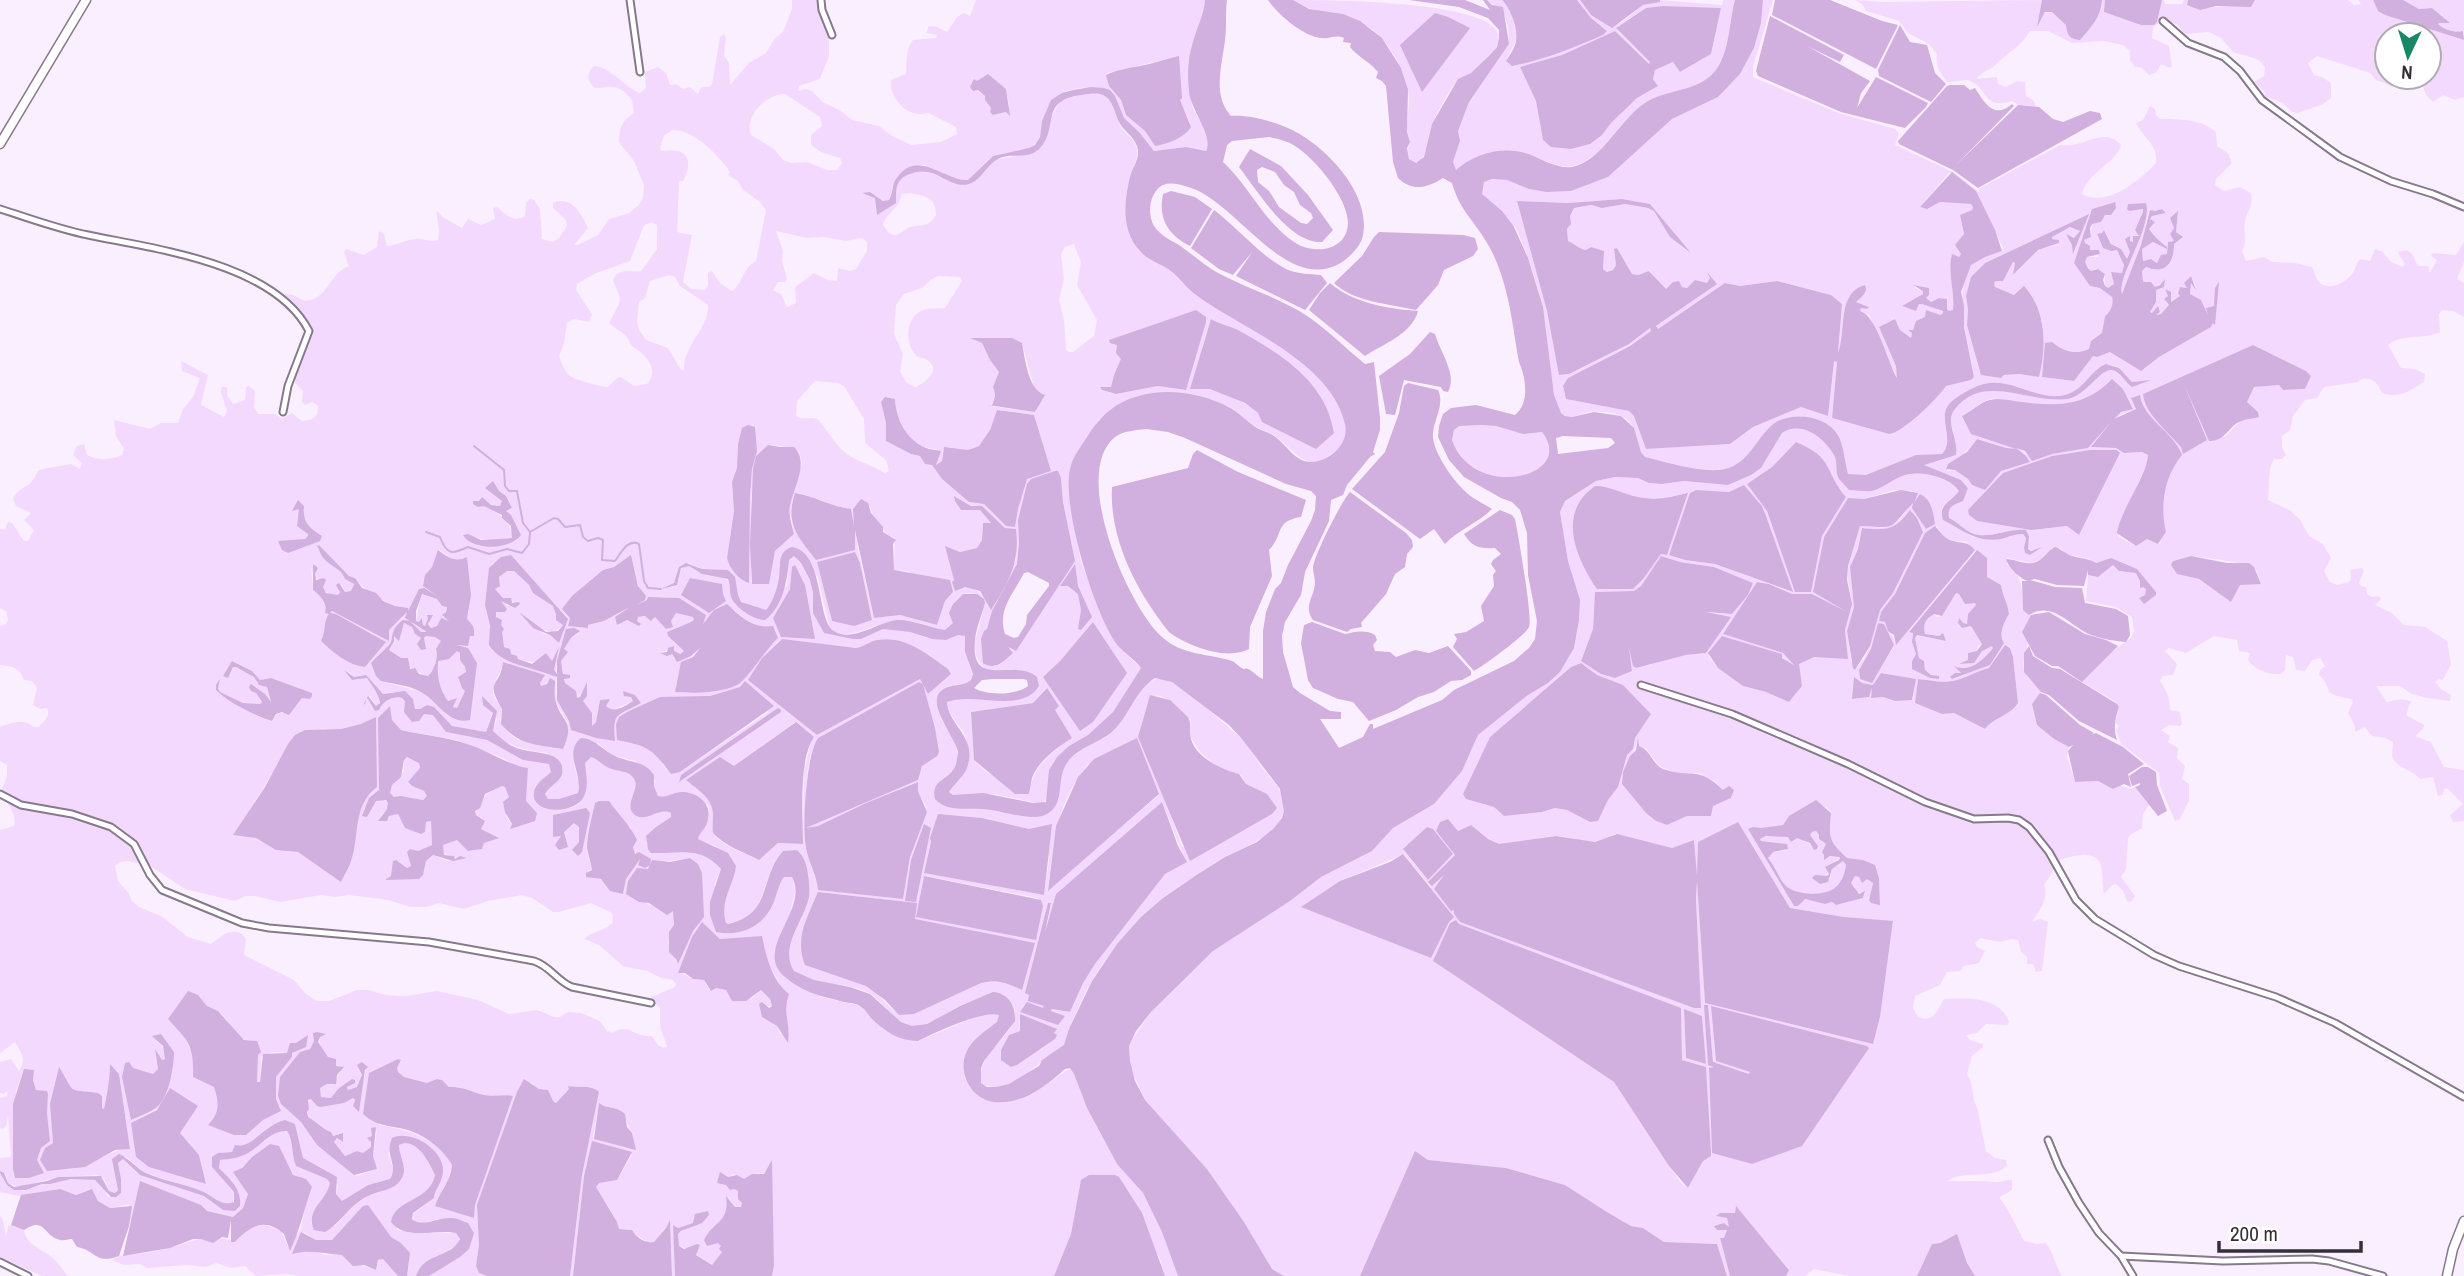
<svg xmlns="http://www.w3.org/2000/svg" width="2464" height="1276" font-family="'Archivo Narrow',sans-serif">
	<rect width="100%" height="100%" fill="#faefff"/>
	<!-- green -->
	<g fill="#f4d9fe" fill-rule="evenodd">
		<path d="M792,0H819L824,24L829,33V56L820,79L799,86L798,91L806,89L812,91L823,102L841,111L852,120L879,126L892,136L911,145L941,142L957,134L956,127L928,113C908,119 889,99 891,80L906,74C907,64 905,49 913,40L936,38L937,35L926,33L929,26L937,27L947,32L957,17L964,13L970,16L976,0H1205L1203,16L1190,54L1189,89L1193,109L1202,124L1209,144L1206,151L1186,147L1154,151L1139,132L1124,118L1104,88C1074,86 1053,88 1043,120C1040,129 1042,138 1034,145C1025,153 1008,151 997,155C985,158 978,173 968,180L955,178L925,165H916L894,183L889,200L884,201L870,192L865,193L876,198L877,214L896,203C896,197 895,191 897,185C902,171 925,168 937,174C947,178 953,183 964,185L997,159L1031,154L1060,101C1072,97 1099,86 1109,100C1116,108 1116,121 1122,129C1128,136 1136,140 1137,150C1138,160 1134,165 1131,175C1123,198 1123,231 1139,250C1148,261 1164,264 1174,274C1182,281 1188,290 1197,296C1247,328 1318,355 1342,414C1348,428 1348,442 1335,452C1306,473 1299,455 1278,438C1272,433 1265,432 1259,428C1250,424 1241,416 1233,409L1099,419L1070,467L1069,482L1075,532L1081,561L1100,613L1116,644L1141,668L1113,712L1088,735L1069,746L1057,757L1049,770L1048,799L1041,804L995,794L953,795L949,792C961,770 977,750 960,727C954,719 948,712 947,702L957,699L974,698L1038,689L1013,669L991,672L985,670L976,656L975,641L983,612L977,594L966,593C950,602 951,606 953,623L945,630C922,626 901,618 878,625C862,630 846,640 830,629L818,578L801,550L779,564C781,579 776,598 766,610L741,603C734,590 740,585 728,570L702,569L689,563L681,565L671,589L679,579V572L684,565C692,566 693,570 700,573C710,578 721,574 730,582V595L734,604L761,620L787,585L789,560L794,556L801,564L810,580L813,593V610L824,633L861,639L883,629L910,632L927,638L946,640L958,634L965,636V652L973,676L969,682L950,686L941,719C950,733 965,753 953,770C947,778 939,780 934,790L978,808L1006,811L1025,817L1042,816L1059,800C1060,787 1059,774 1067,763C1078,746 1104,743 1116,728C1129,712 1138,683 1159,678C1184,682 1218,720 1239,736C1249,744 1253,756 1261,766C1270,779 1292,797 1282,816C1271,839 1243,847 1223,858C1203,870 1184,883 1166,896C1140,915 1120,941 1101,966C1088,985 1079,1006 1070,1027C1068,1032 1068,1038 1066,1043C1062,1050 1051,1054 1045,1059C1029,1071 1003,1097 981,1083C977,1048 1016,1040 1015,1009L1003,994C986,997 972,1000 957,1007C945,1013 932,1025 918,1026C898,1028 886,1004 871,994C848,980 816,988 794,971C779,947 805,920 809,896C811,882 804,865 800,852L783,851C758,877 773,913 728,924L726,923C720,906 728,887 735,872L716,846L702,842L698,839C701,826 713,821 708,805L679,792L669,797L658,796L654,786L655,780L635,761L612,755L598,743L574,765L579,784L578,793L559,799H548L545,794L552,784L560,778L547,753C526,750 509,747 493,732L497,719L493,711L486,732C475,729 464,731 454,726C446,723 435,711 427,705L420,709H415L413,699L393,692L383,694L363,675L354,677L348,671L354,680L367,678L380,698L379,705L376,706L370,696L365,699L370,700L375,711L390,698H403L405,701V707L436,716L446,732L487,740L523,760L549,764L552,772L536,785L535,802C543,808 551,809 561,809C589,809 587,784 585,763L591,757C598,759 602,765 609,768C618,772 629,770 634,779C641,789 622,806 635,814C647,823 659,807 672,813L671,817L656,827L646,842L651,853C679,854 700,845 721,869L715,883L716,932C740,937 763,927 773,904C777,895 778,885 784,877L792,876L795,891L789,918L774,952L780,971L821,997L861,1006L885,1031L918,1041L978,1016L989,1013L999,1015L997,1022L982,1035L964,1076L969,1087L1007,1102L1033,1094L1070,1068L1074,1074L1087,1108L1117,1164L1143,1193L1162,1232L1178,1276H1165L1159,1256L1081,1181L1071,1234L1054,1276H772L774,1266L771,1164L764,1173L752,1174L744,1179L734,1174L728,1177L721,1173L726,1185L738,1191L742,1203L741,1207H735L729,1198L727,1200V1213L710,1232L721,1246L722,1252L712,1265L696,1254L697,1244L689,1249L679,1246L677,1234L696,1224L693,1223L678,1228L673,1225L675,1276H672L670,1221L666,1228L654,1242H647L628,1229H619C615,1214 603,1201 596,1187L599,1183L617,1180L632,1155L592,1141L584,1176L573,1276H570L582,1175L599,1092C591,1087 578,1084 569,1089C565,1092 560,1099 556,1103L531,1083L477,1205L479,1245L476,1266L480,1273L487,1276H429L468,1249L473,1233L438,1219L423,1223L414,1221L413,1214L434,1198L443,1170L438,1155L406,1135L388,1153L394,1171L390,1179L368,1185L342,1201L336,1194L338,1185L303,1158L295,1124C258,1122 272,1133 247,1145C241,1148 237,1147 232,1152L218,1153L212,1167L234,1192L233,1203C222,1207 215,1197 204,1192C186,1184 165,1181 147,1173C139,1169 133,1162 126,1157L113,1159L118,1190L115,1193L109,1191L104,1178L97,1175L58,1177L19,1187L8,1183L6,1175L0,1171V1158L11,1157L8,1114L7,1125L3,1129L0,1128V1098L7,1096L8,1091L3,1094L0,1093V1062L11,1059L19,1071C27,1060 21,1052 15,1042L0,1053V830L14,826C17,813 7,803 1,791L7,776V765L0,761V727C13,722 23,718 34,727H39C44,721 51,716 47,708L40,709L33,705L37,688L32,681L24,680C20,668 13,666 0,665V626L6,624L8,620L6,611L0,608V529L5,530L8,522L12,523L24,541H28L34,530L24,520L31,513L16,506L13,498C22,484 30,490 38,471L42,469L71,464L80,469L82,463L73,455L77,446L84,444L87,455C98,461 111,460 122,455L124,449L116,436L114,420L150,429L161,423H178L183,409L193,397L200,378L182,371L181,361L208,375L201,405L224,417L227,411L221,392L222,387H227V395L233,404L245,400L246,387L249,386L255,391L254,408L259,414H275L282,419L292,413L302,421C313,421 319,416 318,406L312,402L305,405L302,402L303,391L295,383L297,371L311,333L285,300V294L293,295L305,301C328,300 329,273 349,266L344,252L346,249L364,255L377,247L379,231L384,234L387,246C397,245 406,240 415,239C424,238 429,243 438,240L439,231L436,210L444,218L462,228L468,219L481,225L495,219L493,208L497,207C506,215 513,223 525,216L526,203L530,199L534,200L540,209L542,239L553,242L559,238L567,226L566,220L553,208V203C572,195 581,214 588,228L574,245H578L598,235L609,219L629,213L639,205L643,198L644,185L634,161L619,142C619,128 622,120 634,113L632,100C618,83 614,88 595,88C587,82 586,73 594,66C611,67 624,87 640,93L646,88L645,72L658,67L666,73L670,85L676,84L683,89L690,87L698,94L701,87H709L712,84L720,37L724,34L726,37L724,55L729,63L730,85L749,63L766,53L775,38L783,32L792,9ZM1154,62L1179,119L1187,115L1190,123L1187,132L1155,146L1145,131L1126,115L1121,100L1109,86L1107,73ZM988,75L1006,89L1009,105L1007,112L993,115L990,112L991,108L985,100V96L975,89ZM785,94L820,117L822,126L811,135V145L821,152L840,158L842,163L837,170H827L807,162L791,163L783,160L774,149L751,135C744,116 766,94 785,94ZM672,130C693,129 719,155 730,172L728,175L738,181L742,189L760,202L766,210L756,261C743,267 743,283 732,291L720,283L712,271L708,273V285L705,290L691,289L683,282L692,235L677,232L679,181H683C695,159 686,147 662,151L660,148L664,136ZM910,193C925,196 936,197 936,215C926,231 918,222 906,229C901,232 897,237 891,234C888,233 885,227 883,225C887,212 898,210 902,194ZM652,222L657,225V249L641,271C630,273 618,267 613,280L620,298L619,304L609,323C614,328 623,332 627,337C632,343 627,343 633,347C646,355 660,369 647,384L634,386L621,377L617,378L608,387C601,387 576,380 570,376C565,372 561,362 559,356L564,344L567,323L574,319L589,322L592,314L576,290L577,284L594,274L630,261L644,225ZM776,231L807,238L823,237L846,241L862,238L867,242V251L856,269L850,271L838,268L837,281L828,280L814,273L795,287L796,303L787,307L781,294L773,290L778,282H785L787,279L782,261L783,251ZM1074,244L1081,262L1077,285L1097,320L1094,336L1073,352H1069L1066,350L1064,320L1059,300L1064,279L1061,254L1065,247ZM669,275L675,277L680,286L708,305C709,329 683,345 684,370H681L668,348L646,340L639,330L637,322L639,302L645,298L650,281ZM938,276L960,277L962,281L945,308C936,309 927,307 919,312C905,321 905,346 917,356C921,359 922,357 927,360C942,369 926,383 915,387L906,382L900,371L903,354L894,334L896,305L904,294L922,288L932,279ZM1196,310L1186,390L1158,386L1116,394L1102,390L1101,387H1111L1122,359L1117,345L1110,340ZM1211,319C1219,324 1228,325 1236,329C1272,349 1293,364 1320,395L1258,413C1243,401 1221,390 1202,388V347ZM971,338L1022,343L1034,387L1039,394L1036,412L990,406L993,402L999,372L990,360L982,343ZM815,381L838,383L844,386L864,419L865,443L886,460L889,471L885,473C871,464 853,461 841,449C836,444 820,420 817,419C809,416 804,421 796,416L797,401ZM895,399C896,423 912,449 937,449L935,465L942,461L943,449L968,450L979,446L990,430L997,410L1034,415L1041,439L1021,493L1015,526H1006L984,504L969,502L942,479L932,465L925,464L920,456L911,454L886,441V423L881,402ZM738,444L755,453L752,469L749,521V583L727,557L734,511L732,482L737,468ZM768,445C779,446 789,446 799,451L802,463L789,507L794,534L775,551L768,584L751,582V499L756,456ZM1061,478L1063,502L1075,561L1013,651L987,629C994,604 1016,581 1019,556C1020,546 1019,537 1018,527ZM488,488C501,491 508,495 512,509L506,510L518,540L506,545L478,546L468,534C480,542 498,539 512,538C511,517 493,510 476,502L500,506L503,501ZM796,493C816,496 831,507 851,509L855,549L834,555L792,502ZM955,496L971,506H982L1005,528L1017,556L1003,592L988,603C980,593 974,585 960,588L954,580L946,547L960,552L977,548L982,540V527L991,523L980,510L955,501ZM870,506C873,520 881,533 895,538L894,570L907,571L953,592L945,601L937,625L900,615L874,618L858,550L853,509ZM320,546L349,576L355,578C361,588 387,604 399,607L403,617L389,630V640L354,621L326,609L321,597L313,590L311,567L315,578L321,580L324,590L330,594L338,595L342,585L345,592L351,591L354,583L345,579C343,570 332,563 323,559ZM439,550L453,559L461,560L469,611L467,619L468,646L451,643L430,630L425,631L405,618L419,589L439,598L427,572L432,567ZM855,552L860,563L872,619L832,621L817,562ZM511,556L567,617L559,643L550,635L544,634L522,615L539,629L554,632L563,625L553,606L534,593L529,585L514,571H507L499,577L500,585L495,589L503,598L515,603L508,606L497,596L507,609L505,612H496C496,623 504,632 502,644C519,665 529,662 553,661L557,653L554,671L556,677L493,651L489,642L491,633L485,605L492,564ZM631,556L640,591L639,603L604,621L588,625L587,628L568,626L570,617L603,570L614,567ZM790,589L809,610L814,639L804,638L773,618ZM665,597L685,603L706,615L700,631L704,643L691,656L674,659L672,654L661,653L674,646V651L679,654L684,651L673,641L667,632L691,622L694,620L693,617L676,613L666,629L655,617H638L637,620L641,626L627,620L615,623C626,607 646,599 665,597ZM714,610H734L753,625L762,627L778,638C739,673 738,706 676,686L682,662C694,657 696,650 705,645L703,626ZM330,614H336L373,634L382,647L365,667L354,664L321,641L326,633ZM410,621L421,632L439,635L449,643L468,648L470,720L448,716L435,702L421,692L385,682L376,676L374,666C379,659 385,653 389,645C398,630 387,627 410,621ZM1093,622L1122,665L1043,677L1060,661ZM574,628L579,634L571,638L563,650L566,655L561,661L565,683L574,691L577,698L588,687L583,701L592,726L596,722L600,700L609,699L606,706L612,710L633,701V699L624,692L641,703L617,716L613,724L596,738L571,730L569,721L556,694V670L557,661ZM780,640L857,648C864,647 870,641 877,640C907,635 929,657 951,674L928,694L920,679L817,735L762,658ZM233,661L252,671L260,680L271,678L311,693L312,696L302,698L289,714C280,711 277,713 272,721C252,715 231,703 216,690L220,682L218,689L220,692L243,703L260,704L262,703L256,693L251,691L255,688L261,691L271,703L267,687L257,683L254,677L236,667H233L231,675ZM504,662L544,675L539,684L543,686L549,681L555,701L568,723L518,740L509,733L500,720L502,708C500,705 497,702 495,698C488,686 501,674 504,662ZM919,682L923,684L935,728L918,780L806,828C804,805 805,757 818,738ZM740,687L769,712L680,772L666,769L653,751L616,724L620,716L627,712L710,696ZM1046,688L1062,744C1043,763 1034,766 1029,794C1010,785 987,776 974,760L971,712L1033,703ZM1157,695L1170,700L1191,720V738L1200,752L1219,768L1241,775L1246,784L1262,792L1272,814L1236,833L1182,847L1164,796L1138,737L1148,701ZM390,707L392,720L401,730L456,740L505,759L516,767L528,768L526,801L537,813L511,828L512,825L507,818L503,802L509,797L505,787L502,786C489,792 476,799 476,815L482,818L481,829L498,837L484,843L482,849L469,851L457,840L442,845L444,854L458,858L448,861L433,855L426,861L423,875L386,880L391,876L393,869L404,865L407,868L411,866L407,853L418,851L432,845L431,821L426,822L425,832L402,822L398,814L389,816L387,821L380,816L387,809L389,803L381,799L373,803L380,786ZM795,722L811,742L804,771L803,844L778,843L759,860C745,853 724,847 715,835C710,828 714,821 713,813C712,797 698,790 687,780L733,767ZM361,724L375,757L377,787L365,799L333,878L330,873L298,852L285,851L271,847L256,838L234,835L283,756L288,744L322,729H341ZM1088,764L1159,795L1048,890C1054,839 1055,806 1088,764ZM917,782L918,791L927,808L910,857L903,899L819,890L805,845L806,829L818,826L866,803ZM609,801L622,820L631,828L634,853L646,857L638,865L640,858L626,879L623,894C611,892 611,888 603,881C596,876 593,878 588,870H592C591,863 588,858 587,852C585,837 592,818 595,803ZM1162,802L1186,862L1165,874L1148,896L1095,964L1083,983L1070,1012L1052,1009L1051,1011L1061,1013L1020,1012L1043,1008L1045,1006L1029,994L1048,904H1051L1045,932L1056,894ZM938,814C953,818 968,816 982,818C1002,821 1022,836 1042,826L1049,861L1044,895L924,873ZM924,824L931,828L916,902L906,893L911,860ZM690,858L701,897L703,917L693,931L677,963L668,943L674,925L673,910L667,914C655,904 642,904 630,895C635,888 639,876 645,870C655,860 676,861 690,858ZM128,861L149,865L185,889L235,901L245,896H255L280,902L321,895L335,897L349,895L388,900L410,907H426L439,903L464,909L488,901L522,895L532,898L553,912H559L591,903L612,913L613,922C605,931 592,931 584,939L599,945L623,966L647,971L661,978L673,980L676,985L673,988L651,997L652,1001L660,1008V1027L667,1046L664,1048L658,1045L652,1036C633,1038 629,1022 613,1033L607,1031L600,1021L581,1013L568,1012L560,1017H554L537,1010L509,1014L478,1000L437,991L406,996L386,995L368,990H357L329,1001H317L306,994L294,980L244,955L246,939L241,933C226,929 223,936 211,944L188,937L161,916L139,907L132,901L128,892L118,881L115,866L120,862ZM926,876L1037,898L1041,900L917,917L923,878ZM819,892L916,903L914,919L1034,943L1004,981L981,983L914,1014L893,1010L873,990L859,982L808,914L813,908ZM703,923L720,939L752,937L765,950L768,964L779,982L789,1034H780L777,1026L762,1017L761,1010L767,1006H772L770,999L761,990L752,998L732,1001L726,990L716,988L709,990L704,980L693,979L681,973ZM198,995L207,1006L218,1011L224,1016L239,1037L251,1042L258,1055L257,1082H260L261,1057L273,1052L287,1053L296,1043L307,1036L291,1053L292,1057L276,1077V1099L281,1111L263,1120L246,1135H234L209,1125C221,1113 218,1103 214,1087L193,1077L194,1055L182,1034ZM1019,1020L1056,1030L1054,1034L1055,1039L1017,1065L1011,1067L1001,1050L1009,1035L1020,1031ZM321,1032L319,1046L336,1066L343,1067L333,1085L327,1084L320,1088L321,1097L326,1099L331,1098L338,1089L350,1085L347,1087L348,1090L358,1087L362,1075L358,1069L364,1066L367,1067L362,1087L353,1106L355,1100L354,1098L330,1105L311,1099L308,1102V1117L333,1136L343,1133V1142L336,1138L334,1142L345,1156L357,1151L363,1153L371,1147L370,1139L377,1129L373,1156L376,1169L357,1176L317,1145L301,1122L281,1104L278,1095ZM155,1040L174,1052L172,1074L156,1107L133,1068L153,1075L158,1069L155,1050L162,1060L165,1059C164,1049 163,1046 155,1040ZM398,1059L401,1061L397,1068L398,1072L404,1077L427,1083L437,1079L442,1080L449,1087C462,1086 472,1092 484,1095C493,1097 503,1094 513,1096L475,1205L474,1218L461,1213L446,1188L452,1165C435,1137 409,1130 379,1125L377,1069L389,1066ZM24,1069L33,1080L36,1090L48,1094L47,1113L50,1141L41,1148L37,1160L43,1173L29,1178L15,1177L16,1091ZM117,1070L119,1074L130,1148C105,1151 92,1168 67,1169L45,1148L53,1143C51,1114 48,1101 65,1076C73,1099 84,1088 102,1097V1109H104L107,1090ZM169,1089L197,1106L180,1133L199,1155L206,1184L195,1180L138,1119L160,1107ZM599,1104L622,1111C626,1121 633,1133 633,1143L593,1137Z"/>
		<path d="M1293,0C1324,0 1511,0 1498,41C1496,53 1481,66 1471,73C1466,76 1460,77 1457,81C1449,90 1435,116 1431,128C1426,140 1429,152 1419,162L1413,163C1407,155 1408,151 1409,143C1410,138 1407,132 1407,127C1408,115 1410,101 1408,89C1404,69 1389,43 1373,30C1347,9 1315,17 1293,0Z"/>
		<path d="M1487,0H1502L1510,7L1517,38L1506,61L1512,66C1544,59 1573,48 1602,35L1607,31L1591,18L1577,0H1580L1591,15L1621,23L1643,5L1659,2L1660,0L1722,5L1723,0H1735C1729,22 1730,47 1718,67C1702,92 1671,88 1648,101C1620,116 1603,161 1572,166C1564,168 1554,164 1546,161C1501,146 1498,148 1456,171L1453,162L1460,141L1458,131L1469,102L1509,44L1508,26L1503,12ZM1663,6L1721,8L1711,54L1680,72L1673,62L1655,70L1653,79L1658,86L1637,98L1611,123L1602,135L1590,144L1571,149L1543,140L1536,101L1520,67L1562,55L1615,31L1649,64L1651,63L1617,30L1618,26L1646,8Z"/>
		<path d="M1763,0H1773L1753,67V77L1838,113L1895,129L1899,134L1895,145L1953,172L1979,192V189L2060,145C2065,145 2072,146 2077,144C2093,140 2108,130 2121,145C2117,163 2087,172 2082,194C2107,208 2140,180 2156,163C2158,144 2143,138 2136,123L2143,120L2150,106L2155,109L2156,115L2160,119C2178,119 2202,119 2216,132L2217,146L2228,153L2232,163L2216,179L2215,185L2224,191L2240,187L2251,193C2254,209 2246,210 2245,222C2243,233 2248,240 2242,251L2246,261L2264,257L2273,262L2295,263L2312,267C2315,272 2315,279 2320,283C2330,291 2345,283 2352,274C2356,270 2355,264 2360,259L2370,261L2375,249L2383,252L2390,261L2402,267L2405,264L2398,253C2407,247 2414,253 2416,263L2420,266H2428L2430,273L2437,260L2431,256L2433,253L2456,255L2464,242V262L2457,279L2464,283V317L2453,311L2443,310L2439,314L2440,332C2424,340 2402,333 2388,345L2401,368L2415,369L2425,374L2424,382C2408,391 2401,399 2382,393C2377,383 2375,378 2362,379L2358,382L2324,387L2317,398L2305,400L2293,416L2290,430L2282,436V447L2286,455L2282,459H2274C2267,471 2270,486 2268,500L2291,511L2301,521L2309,536L2323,544L2331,558L2324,571L2330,582L2337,585L2349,582L2351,579L2350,570L2362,568L2364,571L2359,583L2361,586L2366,587L2367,594L2372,597L2379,596L2381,599L2375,605L2392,613L2404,625L2425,627L2447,641L2451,664L2443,680L2439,679L2435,682L2441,689L2451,695L2450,701L2427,698L2412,694L2400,686H2376L2387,702L2401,699L2411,701L2406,715L2424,725L2423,729L2415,736L2431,742L2444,767L2464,770V821L2453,822L2450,815L2463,804L2448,789L2445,788L2442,795L2438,796L2433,777L2420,779C2412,769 2394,768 2392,755C2392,751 2393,747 2393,742L2385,738L2372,736L2365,727L2355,732V726L2348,713L2353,702L2351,699C2318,692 2337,694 2319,675L2320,670L2325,666L2320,658L2312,660L2305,671L2296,670L2293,657L2286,655L2285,670L2281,674C2270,675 2254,670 2248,660L2250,653L2239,651L2237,640L2214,636L2186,653L2169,648L2165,651L2177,664L2173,675L2163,676L2160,681C2167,691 2170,698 2170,710L2180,712L2182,724L2180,726L2169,725L2161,730L2170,736L2168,742L2178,748L2177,758L2185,766L2182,779L2189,784V800L2180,819L2175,821L2160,786L2159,773L2121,744L2116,730L2119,726L2115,723L2119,707L2113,700L2082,682C2098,665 2112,650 2131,638L2134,631L2132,617L2116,607L2086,601L2088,575L2098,577L2113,565L2119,571L2136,573L2140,581V588L2143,586L2146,589L2145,595L2139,598L2144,603L2156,595V592L2137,569L2111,558L2096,563L2089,559L2067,554L2060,548H2052L2040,560L2031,563L2007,558V564C2023,575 2023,592 2023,610L2031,615L2022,632L2028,642C2021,671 2020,669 2041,692L2032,704L2037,725L2054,739L2069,747L2067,757L2075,782L2098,781L2114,789L2120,785L2130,789L2135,787L2149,805L2143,814L2142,828L2130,835L2128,839L2126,870L2121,877L2135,896L2131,902L2127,901L2123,891L2116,884L2112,885L2104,894C2102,885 2103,874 2101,866C2097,849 2071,856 2060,860L2044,885C2049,900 2040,909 2032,922L2040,919L2048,922L2042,971L2036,972L2033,964H2027V957L2021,952L2018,940L2012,939L2000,942L1980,938L1975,943L1977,947L1985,951L1979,963L1964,966L1960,971L1947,972L1940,985L1915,996L1913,1008L1918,1017C1935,1023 1937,1010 1944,999C1966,997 2001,997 2009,1022L2007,1025L1986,1024L1977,1033L1966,1035L1970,1040L1983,1044V1047L1972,1056L1967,1074L1971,1082L1974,1100L1978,1111L1986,1151L1995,1158L2006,1160L2007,1166C1989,1181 1965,1169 1947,1181C1963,1182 1979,1180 1995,1182C2001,1183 2005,1179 2012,1180V1190L2000,1197V1199C2006,1204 2020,1233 2024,1241L2037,1244L2045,1243C2054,1251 2055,1266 2062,1276H1975L1967,1263L1957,1235L1940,1243L1932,1244L1917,1276H1848L1814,1269L1805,1276H1786L1789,1269L1736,1207L1735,1213H1720L1717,1216L1727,1218L1729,1227L1724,1223L1714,1226L1717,1230H1727L1724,1238L1720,1239L1730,1276H1727L1717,1244L1664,1242L1643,1228L1631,1226L1607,1212L1565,1185L1506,1168L1428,1160L1416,1152L1360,1276H1284L1272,1269L1244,1222L1207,1169L1145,1100L1131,1069L1129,1046L1132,1040L1151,1012L1213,951L1290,901L1321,877L1372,851L1393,828L1434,804L1462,771L1478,735L1528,695L1548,683L1560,672L1574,648L1579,620L1580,600L1568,561L1560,512L1565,501L1596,481L1615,477L1638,478L1649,483L1662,484L1684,481L1728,485L1751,475L1761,468L1782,433C1801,420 1824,437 1834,454C1838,462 1835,470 1838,477C1840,481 1846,486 1849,490C1856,490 1865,492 1872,491C1883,488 1892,480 1902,476C1917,469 1951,477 1959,491C1954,498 1942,503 1941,512C1940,521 1949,522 1955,526C1986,549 1991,535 2023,534L2026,538L2024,548L2025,553L2030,555L2036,551L2028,549L2029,536L2026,530C2009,528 1990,539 1974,534C1965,531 1958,522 1949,518C1947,506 1953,505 1963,501L1968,487L1961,480L1923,465L1956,455C1959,437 1944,422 1955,409C1985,372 2029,404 2068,399C2087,396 2099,369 2112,370C2120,371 2125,382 2132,387L2146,381L2132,382L2119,368L2107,364C2091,370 2085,388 2068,394C2036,405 2008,370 1973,388C1965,392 1956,397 1950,403C1936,418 1956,439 1942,454C1933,455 1922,454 1914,456C1893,463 1871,481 1848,474C1845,462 1844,448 1839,437C1829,415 1789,410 1772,425C1756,439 1748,465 1725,469C1704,474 1666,462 1645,457C1634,443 1638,419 1616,414C1609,412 1597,411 1589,412C1580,414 1567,422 1560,411C1549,391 1548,335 1543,310C1540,291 1523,239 1513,224C1504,211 1490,206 1482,194L1484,182L1492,179L1507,180L1529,189L1546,192L1571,191L1608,177L1672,119L1718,97L1740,74L1754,48L1761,23ZM1949,173H1952L1976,191L2003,248L2002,251L1985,257L1971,265C1952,301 1969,340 1974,377L1971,380L1946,386C1937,399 1904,433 1889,434L1832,418L1837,361H1833L1828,416L1801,407L1753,427L1730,444L1646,449L1634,416L1629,411L1566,399L1563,386L1568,378L1631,345L1651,331L1650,328L1629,344L1569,374L1560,375L1547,311L1517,201L1568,203L1622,199L1650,204L1687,249L1670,237L1654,211L1648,208L1625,204L1602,208L1591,205L1574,208L1570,216L1571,224L1567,229L1568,241C1575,244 1579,249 1586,250L1591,247L1603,251V269L1607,272L1613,270L1616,265L1614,250L1617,248L1632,274L1637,275L1650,271L1665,290L1673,282L1679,281L1682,287L1687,288L1695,280L1707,283L1710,279L1709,274L1716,284L1655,327L1658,329L1726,283L1740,286L1777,281L1831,295L1842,304L1838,355C1847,332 1836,294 1865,285C1869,292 1861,299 1855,302L1869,306L1867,309L1861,308L1860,311L1869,315L1872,321L1884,352L1898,379L1896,366L1879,327L1895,319L1900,330L1911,338L1912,333L1909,330H1913L1916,321L1925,317L1927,310L1941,315L1943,314V311L1922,304H1919L1916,310L1903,307L1923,294V291L1915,288L1914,285L1929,288V295L1925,298L1931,302L1939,298L1947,299V308L1949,311L1953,310C1955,291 1947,273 1952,255L1959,257L1961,254L1955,245L1964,235L1960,215L1972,210L1973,207L1971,204L1940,202L1927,209L1920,207ZM2114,202L2116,208L2111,215H2105L2101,222L2092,224L2091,237L2084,240L2085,244L2090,246V250H2099L2100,254L2097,257H2087L2085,262L2091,271C2096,268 2101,269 2105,274V286L2108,288L2114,284L2111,272L2122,273L2124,265L2117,250L2110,251L2103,248L2097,235L2103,233L2104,230L2112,244L2121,249L2127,260L2130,252L2126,239L2130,236V241L2133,242V236L2139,235L2135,230L2143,212V209L2129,211L2127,209L2128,204L2145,203C2153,226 2116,279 2122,295L2141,245L2149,210L2155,211L2162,209L2166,213L2152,216L2150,219L2155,222L2149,229L2167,249L2153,242L2142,249L2143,261L2151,259L2157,263L2161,256L2167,254L2168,242L2174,241L2170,234L2174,228L2170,218L2178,211L2176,232L2183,237L2174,244C2174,264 2166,275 2146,267L2142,271V282H2151L2155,287L2165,281L2164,287L2156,290V302L2150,311L2153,313L2158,306L2160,312L2155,315L2161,314L2169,306L2164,299L2168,296L2165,289L2171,292L2170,302L2181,296L2178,293L2180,287L2187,288L2185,283L2191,276L2196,287L2191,283L2190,294L2201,300L2212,324L2211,327L2159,357L2141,371L2110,352L2097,357L2093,356L2074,381L2042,377L2045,344L2052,343C2063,352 2076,355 2089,350L2091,341L2102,333L2105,316C2111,312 2114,303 2112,297L2100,288L2090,286L2074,263L2092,209ZM2088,214L2074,253L2072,245L2066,235L2077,238L2080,231L2070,227L2052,237V239L2059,240V244L2038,250L2014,275L2015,262H2013L2003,281H1996L1994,283L1995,287L2014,295L2025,287C2046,310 2047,347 2039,377L2019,374L2004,375L2001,378L1981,375L1967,325L1968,309L1966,296L1971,278L1985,263ZM2253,345L2306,371L2311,376L2305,389L2283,390L2279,385L2254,387L2247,402L2258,412L2259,417L2240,421L2226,436L2212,441L2209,440L2183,381L2207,440L2183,453L2181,447C2169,433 2143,412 2143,394ZM2112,380L2123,389L2133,408L2118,414L2088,448L2052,454L2032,460C2020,442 1991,444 1972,434L1963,416C1971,411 1981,401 1991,399C2001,398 2009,401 2019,402C2055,408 2085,407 2112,380ZM2140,395C2144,420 2173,432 2181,455C2165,477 2160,505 2166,532L2159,544L2147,539L2135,546L2119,537L2118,528L2148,461V455L2142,452L2124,453L2116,448L2092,447L2120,415L2136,409L2131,398ZM1977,439C1987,441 1996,445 2005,448C2017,452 2023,449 2030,462L2001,471L1985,489C1973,484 1966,477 1955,470L1948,471L1946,467L1960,458ZM1796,442C1835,458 1823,472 1846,497L1822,536L1810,592H1795L1767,511L1747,484L1772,467ZM2090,450H2117L2120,453L2079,535L2067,526L2031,530L1977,521L1969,515V510L2003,473L2052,456ZM1744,485L1762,506L1766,516L1792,592L1715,564L1685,560L1669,555L1690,493L1696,490L1729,492ZM1595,486C1611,486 1623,494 1638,497C1656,501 1670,496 1688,494L1667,555L1661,554L1644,578L1633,588L1597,589C1576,558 1556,513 1595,486ZM1894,490L1913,491L1917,493C1914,501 1910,506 1905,512C1891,532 1882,528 1860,525C1856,538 1849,557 1848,569C1846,584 1855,598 1849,613L1813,592L1824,537L1848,498L1864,499ZM1910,510L1917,518L1923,532L1893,593L1880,610L1870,646L1864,659L1855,670L1851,660L1847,631L1854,607L1850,567L1858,548L1862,528C1889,530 1892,531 1910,510ZM1937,526C1942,538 1952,543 1965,541L1975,550L1896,644C1893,636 1889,630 1885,622L1879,621L1881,612L1895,594L1925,533ZM1976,550L1987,558V577L2001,585C2003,598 2008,604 2009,614C2004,622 1998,634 2004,643L1990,665L1956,678H1950L1956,673L1961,674L1955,666C1973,672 1983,660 1993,648L1992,645L1982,651L1973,663L1959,664L1969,660V653L1977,651L1978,646L1982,644L1971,626L1962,628L1958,623L1959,618L1962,623L1967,624L1968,614L1976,605L1975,602L1965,604L1959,594L1956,593L1942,616L1937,617L1934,614C1925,619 1923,624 1925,634L1939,636L1943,634L1946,641L1916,635L1915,638L1919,658L1924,661L1925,670L1931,675L1938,676V679L1930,678L1913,669L1912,661L1916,654L1912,642L1913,633L1909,631ZM1661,556L1680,562L1714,567L1753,583L1748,595L1732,614L1703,613L1730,617L1706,653L1686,655L1637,668L1633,666L1631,648H1629L1632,671L1615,678L1601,674L1581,660L1593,629L1595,592L1634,591L1641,586ZM2191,556C2199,557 2251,563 2254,567C2257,570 2259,578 2261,583L2240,585L2231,602L2199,579L2177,574L2171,565L2173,561ZM1757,582L1769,584L1792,594H1812L1849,614L1845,630L1848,659L1814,656L1798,664L1802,686L1789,702L1766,692L1743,686L1718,668L1708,656L1722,636L1781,654L1782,657L1794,665L1783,653L1723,634ZM1878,623L1884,625L1894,646L1872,682L1860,679L1859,670L1871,649ZM2005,645L2010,648L2013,657L2018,703C2010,716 1994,717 1985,729L1954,713L1942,714L1915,703L1918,679C1931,680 1943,684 1957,680C1968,677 1977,671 1989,668ZM1581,663L1597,675L1623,685L1651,714L1635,738L1633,749L1627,755L1618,787L1608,800L1598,821L1590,822L1567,810L1555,808L1542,812L1504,816L1494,807L1466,799L1463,794L1490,737L1571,667ZM1881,673L1915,679L1913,699L1895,701L1883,697L1871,698L1872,688L1869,697L1853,699L1854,677L1862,683L1873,685ZM1638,740L1639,747L1646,748L1659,766L1679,774L1700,773L1716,782L1724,791L1729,787L1734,790L1731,798L1713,806L1711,816H1687L1667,825L1656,821L1646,813L1622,784C1622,766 1634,754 1638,740ZM1814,801L1829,809L1831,813C1829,838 1828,840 1847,858L1863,860L1875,865L1879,878L1880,904L1871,903L1869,900L1873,883L1867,879L1862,882L1859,877L1855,876L1851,883L1855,887L1856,892L1865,893L1863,898L1836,905L1832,902L1825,904L1805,899L1798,906H1794L1749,830L1753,827L1761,829L1783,825C1793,810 1806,811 1814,801ZM1448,819L1458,831L1471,825C1479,831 1487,842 1498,844C1517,846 1538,836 1557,836C1580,837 1591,849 1614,834L1672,848L1694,840L1696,875L1698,876V842L1738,822L1790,908L1844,917L1893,922L1880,1017L1873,1044L1705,1003L1697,880L1696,899L1701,1008H1694L1460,922L1454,914L1455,910H1451L1434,889L1445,876L1444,875L1432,886L1429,882L1455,855L1436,831L1440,822ZM1427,827L1433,829L1453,854L1428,880L1403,850ZM1404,854L1454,917L1449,922L1431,958L1302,907L1340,881ZM1456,920L1459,924L1681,1008L1682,1060L1706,1067L1711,1152L1710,1156L1703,1161L1688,1188L1681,1183L1669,1166L1614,1082L1433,961L1450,923ZM1705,1005L1708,1006L1713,1063L1750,1074V1072L1716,1061L1711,1007L1867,1046L1868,1048L1802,1146L1752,1164L1712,1153L1709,1069H1714V1066L1708,1065ZM1684,1010L1702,1016L1706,1064L1686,1058Z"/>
		<path d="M1855,0L1883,2L2042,0L2038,25L2045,13L2052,12L2067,25V33L2101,10L2102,0H2105V12L2141,25H2147L2157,22L2162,0H2164L2165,4H2182L2184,0H2188L2187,5C2210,10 2231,6 2254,3L2255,0H2348L2354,5L2361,4L2358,0H2373L2378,11L2385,15L2464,40V97L2455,100L2443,95L2433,102L2426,95L2421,81L2412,77H2429V35H2387V77H2402L2397,79L2393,86L2376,80L2370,73L2317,56L2308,63L2314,75L2322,77L2331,83V98L2323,104L2298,113L2292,112L2283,103L2264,96L2266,93L2254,82L2264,76L2265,67C2257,55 2245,57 2233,52L2221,38L2209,32L2185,34L2178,25L2165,19L2153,27L2152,38L2169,46L2172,66L2170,68L2161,64L2157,72L2149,75L2142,68L2135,67L2130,60V51L2123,45L2104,41L2072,43L2048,31H2030C2021,47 2006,54 1994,66C1988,71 1981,72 1976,79L1997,77L1998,84L2006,87L2017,81L2025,82L2026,96L2033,100L2036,106L2018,105L2012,101C1982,110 1990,90 1970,81C1964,78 1955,83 1947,82C1940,74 1935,65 1937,54L1929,44L1908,33L1899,21L1866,11L1862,4Z"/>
		<path d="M2403,0H2464V31C2455,32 2445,31 2437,24L2439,23H2449L2432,8L2419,9Z"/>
		<path d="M1482,425L1496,426L1523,434L1542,432C1576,477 1476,502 1452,440L1454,430L1459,426Z"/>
		<polygon points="421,594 437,599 442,606 447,607 443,617 446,617 449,621 441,618 437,626 431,628 428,619 425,627 423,625 423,619 419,622 416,621"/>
		<path d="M404,623L412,627L415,634L421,638L420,641L426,636L435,637L441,641L434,668L428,676C411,670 403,662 389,650L394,641V635L399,640Z"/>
		<path d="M457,651L460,653L466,672L458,677L460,684L465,691L457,708H453L456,699L448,701C439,689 436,676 438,661Z"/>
		<polygon points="407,757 419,762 420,768 408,783 412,786 424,791 427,796 423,800 394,797 389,793 392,785 404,771 404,760"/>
		<path d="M1816,831L1822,842L1826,844L1825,859L1834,855L1840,857L1828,870L1827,876L1815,875L1830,879L1832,869L1843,861L1846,865C1845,872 1843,879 1838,885C1827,897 1798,896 1786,886C1779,879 1774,866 1768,858L1772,852L1787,850V844L1761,841L1760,839C1775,832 1805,835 1814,849H1817V846L1810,835L1812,832Z"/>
		<path d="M282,1130L289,1132C294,1143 291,1154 296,1166L327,1179L330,1183C326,1202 309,1206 312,1226H335C344,1216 352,1205 363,1198C377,1190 401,1192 404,1172C405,1163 399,1155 399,1145C416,1136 429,1162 435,1175C432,1193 414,1200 399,1208L397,1230L423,1233H456L459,1237V1242C445,1257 425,1256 416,1276H407L409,1263L401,1243L391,1237L363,1207L332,1240H316L304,1232L296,1253L310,1250L324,1255H342L360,1265L376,1270L379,1259H383L398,1276H297L288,1274L256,1276L245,1266L231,1268L216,1263L206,1267L187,1265L147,1268L140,1264L124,1265L112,1260L119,1256C135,1254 150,1253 165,1249C192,1243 206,1231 235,1242C251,1225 259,1220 281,1231L288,1247L301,1229L306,1203L312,1188L290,1172L279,1146L270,1144L252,1157L239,1170L248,1194L243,1208L233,1217L207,1211L200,1205L140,1182L133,1220L129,1221V1204L110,1208L98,1201L89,1189L76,1195L60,1189L18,1196L0,1192V1173L7,1185L23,1191L43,1184H50L71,1179L95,1180L103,1186L108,1197L119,1195L121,1179L118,1163L123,1159L137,1173L204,1196L223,1210L238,1209C245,1192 230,1179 219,1168L220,1160C232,1158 243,1157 253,1150C263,1143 270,1135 282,1130Z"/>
		<path d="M0,1216L3,1220L6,1237L8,1226L11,1225L24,1230C26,1245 42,1249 53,1258C59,1263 62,1270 68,1276H42L0,1257Z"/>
	</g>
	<!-- water -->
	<g fill="#d1afde" fill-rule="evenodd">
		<path d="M1205,0H1227C1225,14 1227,26 1225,40C1222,66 1212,95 1231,116C1248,115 1267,120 1283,126C1321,140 1375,194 1362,239C1359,248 1346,261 1337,265C1282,291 1235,198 1185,186C1175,183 1163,181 1156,191C1149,200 1148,216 1154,226C1160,235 1170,240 1179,245C1192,254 1204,265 1218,273C1246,288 1277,297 1304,314C1326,328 1345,348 1365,364L1374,362L1380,418V430L1373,452L1375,454L1370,457L1347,485L1343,495L1331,500L1329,521L1305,572L1301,595L1285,622L1282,636L1283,652L1293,687L1300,693L1330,711L1341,712V719H1320L1339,748L1363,737L1370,724H1373V729L1442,700L1454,690L1514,661L1529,648L1535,639L1537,621L1528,575L1527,533L1520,510L1512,502L1501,498L1464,477L1449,460L1438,437L1439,426L1443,414L1451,408L1476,405L1515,415C1530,403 1526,378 1519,362C1512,323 1509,284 1490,248C1477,223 1460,212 1452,183L1443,178C1427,188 1413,192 1398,178L1393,162L1386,86L1382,81L1376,78L1378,72C1369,61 1358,57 1350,47L1351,43L1343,42L1344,38C1336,34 1330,39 1322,38C1305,38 1277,14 1268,0H1293L1309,9L1343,14L1360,21L1382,38L1401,68L1408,89L1407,132L1410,142L1407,148L1409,159L1416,163L1424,157L1432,124L1458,79L1471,73L1489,56L1497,47L1499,38V30L1488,18L1459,7L1409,0H1465L1490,10L1483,0H1487L1492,5L1503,7L1509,44L1469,102L1458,131L1460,141L1453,162L1456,170C1476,152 1506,145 1531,155C1542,160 1559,169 1572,167C1602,162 1621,116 1648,101C1671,88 1702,92 1718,67C1730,47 1729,22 1735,0H1763L1761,23L1754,48L1740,74L1718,97L1672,119L1608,177L1571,191L1546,192L1529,189L1507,180L1492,179L1484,182L1482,194L1502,211L1513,225L1528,258L1543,307L1554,395L1561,413L1565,416L1572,417L1594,412L1621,416L1634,428L1641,452L1645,457C1666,462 1704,474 1725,469C1748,464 1756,439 1772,425C1789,410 1829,415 1839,437C1844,448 1845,462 1848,474L1866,475L1916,455L1942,454C1956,439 1936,418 1950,403C1956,397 1965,392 1973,388C2008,370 2036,405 2068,394C2085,388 2091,370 2106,364L2119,368L2132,382L2151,380L2132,387C2125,382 2120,371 2112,370C2099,369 2087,396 2067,399C2029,404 1984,372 1955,409C1944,422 1959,438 1956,455L1924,465L1961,480L1968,488L1963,501C1954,505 1947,506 1949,518C1958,522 1965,531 1974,534C1990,539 2009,528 2026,530L2029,536L2028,549L2031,551L2042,547L2030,555L2025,553L2024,548L2026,538L2023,534C2015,534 2008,537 2001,539C1976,543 1963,530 1943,520C1937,505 1952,501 1959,491C1951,477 1917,469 1902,476C1892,480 1883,488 1872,491C1865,492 1856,490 1849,490C1846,486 1840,481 1838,477C1835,470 1838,462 1834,455C1824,437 1801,420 1782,433L1761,468L1751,475L1728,485L1684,481L1662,484L1649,483L1638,478L1615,477L1596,481L1565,501L1560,512L1568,561L1580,600L1579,620L1574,648L1560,672L1548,683L1528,695L1478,735L1462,771L1434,804L1393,828L1372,851L1321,877L1290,901L1213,951L1151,1012L1136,1031L1129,1046L1130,1061L1135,1081L1145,1100L1207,1169L1244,1222L1272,1269L1284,1276H1178L1162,1232L1143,1193L1117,1164L1087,1108L1074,1074L1070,1068L1065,1069C1047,1085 1029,1100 1004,1102C972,1106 951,1069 972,1043C979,1035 989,1028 997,1022L999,1015C983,1010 934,1033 918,1041C899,1041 884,1031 871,1018C868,1014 864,1008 860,1006C856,1003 849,1003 844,1002C821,996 804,993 785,977C752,949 810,910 792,877H784C778,885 777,895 773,904C763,927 740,937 716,932L710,915V902L721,869C700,845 679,854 651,853L648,849L646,836L656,827L671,817V813C659,807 647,823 635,815C622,806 641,789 634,779C629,770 618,772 609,768C602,765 598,759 591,757L585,763C586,774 589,786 584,796C576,815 530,815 534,792C536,782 545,778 551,772L549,764L523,760L487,740L446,732L433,715L424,714L419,721L412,722L404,712L405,701L402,698C392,696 383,701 379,710L375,711L368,699H366L365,705L364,703L368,696L376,706L380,703C380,696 371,684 367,678L352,680L344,670L354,677L366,675L383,694L405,691L413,699L415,709H420L427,705L434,707L452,726L486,732L493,713L483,705L482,696L497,711L493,731C500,738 511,747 520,749C534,754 566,750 562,774C560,782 549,786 545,794L548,799H559L578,793C583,774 563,752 581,738C596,739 602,750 615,756C629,763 644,760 654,775V786L658,796C667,798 672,793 680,792C696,791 712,803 708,819C707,828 700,831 698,839L728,853L736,866C734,885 719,901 726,923L728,924C773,914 759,877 783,851L797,850C804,856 807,865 808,875C809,882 810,890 809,897C804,921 779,947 794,971L814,980L850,987L870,994L901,1022L912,1026L927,1024L960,1006L993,992C1008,993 1016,1006 1015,1021L984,1061L981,1068V1083L987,1087H996L1009,1084L1039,1066L1042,1060L1064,1045L1069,1029L1092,981L1117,944L1141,917L1163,898L1198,874L1225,857L1257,842L1273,829L1282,818L1284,811L1280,789L1242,739L1229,725L1172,682L1155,678C1136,690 1130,713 1115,729C1102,743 1078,746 1067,763C1055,780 1067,805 1045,815C1028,822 1000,809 981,809C965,808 946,812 935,799C931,781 945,781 953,770C957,765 957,758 958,752C955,737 926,704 941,691C950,683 963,687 971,680L973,674L965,652V636L958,635L946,640L932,639L910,632L883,629L861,639H853L824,633L813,613V593L810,580L801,563L794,556L789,560C787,581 783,607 765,620C754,620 734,607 731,597C729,590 731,586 728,579L702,574L689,566L681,568L677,585L661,589L674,583L679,567L686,563L702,569L728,570L735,577L738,595L741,602L766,610C772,603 776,592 778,583C782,569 775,552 792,547C825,552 816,621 834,631C852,643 878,622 897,620C910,619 931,628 945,630L953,623L949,613L953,604L963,594H977L984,599L985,603C982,615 976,627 975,640C970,691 1014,657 1037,677L1039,686C1021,715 974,691 947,702C948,726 980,738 966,770C962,778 954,784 949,792L953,795L983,793L1033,803L1046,802L1049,770L1057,757L1069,746L1088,735L1113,712L1141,668C1135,659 1125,654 1118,646C1095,617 1059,501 1071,465C1074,456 1081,446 1087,437C1101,415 1115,402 1142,395C1170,388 1205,394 1230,408C1240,413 1247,422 1257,428C1262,431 1269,432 1274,436C1284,442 1292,457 1304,461C1325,466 1350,446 1345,424C1330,361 1244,330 1196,295C1187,289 1181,279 1172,272C1163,264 1148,261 1140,251C1121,231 1124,201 1130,177C1133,166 1141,158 1137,146C1133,135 1122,130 1118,120C1114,110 1112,97 1100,94C1094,93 1087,94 1081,95C1039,101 1059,126 1041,147C1028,162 1011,151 998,159C986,165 982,180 969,184C947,190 937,162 907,175C895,181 896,190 896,203L877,215L875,198L862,193L870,192L883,201L889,200C893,193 892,185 896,179C917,147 944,181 968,180L993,156L1029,148L1035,145L1040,137L1042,121L1051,100L1062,93L1073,90L1091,87L1104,88L1110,90L1115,96L1124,118L1139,132L1154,151L1186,147L1206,151C1214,136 1190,109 1189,91C1187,75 1188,57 1193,42C1197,27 1204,15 1205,0ZM1269,137C1276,138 1283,140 1290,143C1312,154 1348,197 1348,223C1347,252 1313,255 1294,242C1264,222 1249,186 1223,162L1227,145L1232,141ZM1482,425L1496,426L1523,434L1542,432C1577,477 1474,502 1452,440L1454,430L1459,426ZM1146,429L1168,432L1185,438L1286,484L1311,491L1316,496L1315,510L1311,521L1288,565L1281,583L1275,589L1266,612L1263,631V679C1258,677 1255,673 1250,670C1242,666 1248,672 1240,667C1237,665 1235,662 1232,661C1207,653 1183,656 1162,637C1128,607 1070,473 1115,437C1123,431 1136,430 1146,429ZM1563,436L1611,438L1615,443L1608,448L1558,454L1556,438ZM993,679H1023L1027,680L1028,686C1017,695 987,696 974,688L982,680Z"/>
		<path d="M1502,0H1577L1591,18L1607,31L1603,35C1573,48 1544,60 1512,66L1506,61C1509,56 1513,51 1515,45C1520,33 1511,8 1502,0Z"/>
		<polygon points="1580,0 1660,0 1660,2 1643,5 1612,28 1591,15"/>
		<polygon points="1775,0 1830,0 1882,21 1898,25 1876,69 1772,15"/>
		<path d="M2042,0H2102C2101,17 2091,27 2080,40C2070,39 2067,36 2066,25L2052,12H2045L2037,27Z"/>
		<polygon points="2105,0 2162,0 2157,22 2154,25 2141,25 2104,12"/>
		<polygon points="2188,0 2255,0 2251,7 2216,6 2200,10 2187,5"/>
		<path d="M2373,0H2403L2419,9L2432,8L2450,23H2439L2438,24C2444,30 2455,33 2463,31L2464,40L2385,15L2378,11Z"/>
		<polygon points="1663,6 1721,8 1711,54 1680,72 1673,62 1655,70 1653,79 1658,86 1637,98 1611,123 1602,135 1590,144 1571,149 1551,147 1543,140 1536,101 1520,67 1562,55 1615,31 1649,64 1650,62 1616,28 1646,8"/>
		<polygon points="1435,13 1448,17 1470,28 1422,92 1400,45"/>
		<polygon points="1770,16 1844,55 1840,62 1807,46 1870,81 1861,93 1857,108 1876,77 1928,103 1926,107 1905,128 1841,112 1758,76 1756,71"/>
		<polygon points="1900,25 1910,42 1927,45 1935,73 1946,84 1931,102 1879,76 1878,70"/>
		<path d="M1179,56L1182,98L1180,100L1191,127C1184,138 1168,144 1155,146L1145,131L1126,115L1121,100L1109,86L1106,75C1116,70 1128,68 1140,66C1152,64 1166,59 1179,56Z"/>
		<polygon points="988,74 1006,89 1010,116 1006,112 993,115 990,112 991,108 985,100 985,96 978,90 973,91 970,87 974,79 977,81"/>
		<path d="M1950,85H1964L1970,90L1975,88C1984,102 1994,120 2012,104L2014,106L1956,165L2018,105L2039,107L2053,119L2063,122L2090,111L2100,113L2102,119L1978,188L1953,170L1899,144L1898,141L1947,86Z"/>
		<path d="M1250,149L1281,166L1308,195L1333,230L1322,242C1289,244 1257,190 1239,167ZM1262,167L1275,172L1284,185L1294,192L1300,205L1311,213L1313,218L1307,224L1301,223L1279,207L1269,191L1258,182L1257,170Z"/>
		<path d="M1952,172L1976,191L1995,230L2002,251L1985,257L1971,265L1961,292L1964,306V327L1974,377L1971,380L1946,386C1938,398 1903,433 1889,434L1832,418L1837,362L1834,361L1828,416L1801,407L1753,427L1730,444L1646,449L1634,416L1629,411L1566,399L1563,386L1568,378L1630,346L1651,331L1650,328L1629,344L1569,374L1559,375L1547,311L1517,201L1568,203L1622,199L1650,204L1691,253L1670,237L1654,211L1648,208L1625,204L1602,208L1591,205L1574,208L1570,216L1571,224L1567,229L1568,241C1575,244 1579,249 1586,250L1591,247L1604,251L1603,269L1607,272L1613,270L1616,265L1614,249L1617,248L1632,274L1638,275L1649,271L1666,289L1673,282L1679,281L1682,287L1687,288L1695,280L1707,283L1710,278L1707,272L1717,284L1656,326L1658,329L1725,283L1740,286L1777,281L1831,295L1842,304L1838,353C1847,331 1836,293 1865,285C1869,292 1861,298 1856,302L1869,307L1867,309L1861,308L1860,311C1877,316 1887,361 1897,378L1896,366L1879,327L1895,319L1900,330L1911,338L1912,333L1908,330H1913L1916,321L1925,317L1926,310L1941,315L1943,313V311L1922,304H1919L1916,311L1902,306L1923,294V291L1913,285L1929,288V295L1926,298L1931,302L1939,298L1947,299V309L1949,311L1953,310C1955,291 1947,273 1952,254L1959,257L1961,254L1955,245L1964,234L1960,215L1972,210L1973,207L1971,204L1940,202L1927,209L1920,207Z"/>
		<path d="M1171,191L1195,197L1212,209L1190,246C1168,235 1158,219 1163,194Z"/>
		<path d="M2115,202L2116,208L2111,215H2105L2101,222L2092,224L2090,228L2091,237L2084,240L2085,243L2090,246V250H2099L2100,254L2087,257L2085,262L2088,268L2091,271L2098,269L2105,274L2103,280L2105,286L2108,288L2114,284L2111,272L2122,273L2124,265L2117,250L2111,251L2103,248L2097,234L2102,233L2104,230L2111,244L2121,249L2127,259L2130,252L2125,239L2130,236V241L2133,242V236H2139L2135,230L2143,212V209L2129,211L2127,209L2128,204L2146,203C2153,227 2116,278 2122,294L2141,245L2150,210L2155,211L2162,209L2166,213L2152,216L2150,219L2155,222L2149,229C2154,236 2160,242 2167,247V249L2153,242L2142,249L2143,261L2151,259L2157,263L2161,255L2167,254L2168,242L2174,241L2170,234L2174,228L2170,218L2178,211L2176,232L2183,237L2174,244C2174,263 2166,275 2146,267L2142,271L2143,282H2151L2155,287L2160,285L2165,279L2164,287L2156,290V302L2150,312L2152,313L2158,306L2160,312L2156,315L2161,314L2169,305L2164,299L2168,296L2165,289L2171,292V302L2180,296L2178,293L2180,287L2187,288L2184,283L2191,276L2196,290L2191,283L2190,294L2201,300L2208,315L2206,308L2214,306L2215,288L2219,282L2215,325L2213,323L2211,327L2159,357L2141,371L2110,352L2097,357L2093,356L2074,381L2042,377L2045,343L2052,342C2063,352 2077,355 2089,349L2091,341L2102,333L2105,316C2111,312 2114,303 2112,297L2100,288L2090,286L2074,263L2092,209Z"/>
		<path d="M1214,210C1238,228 1261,257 1288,270C1298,274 1310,274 1321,275L1327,283L1305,310L1236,276L1253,251L1233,275L1219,269L1191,248Z"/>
		<path d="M2089,214L2073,254L2072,245L2066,234L2074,238L2080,231L2070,227L2052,237V239L2059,240V243L2038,250L2013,275L2015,263L2013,262L2003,281H1996L1994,283L1995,287L2014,295L2024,286C2046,309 2047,347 2039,377L2019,374L2004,375L2001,378L1981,375L1967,325L1968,309L1966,296L1971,277L1985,263Z"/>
		<path d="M1379,232L1463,235L1475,238L1478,249L1473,256L1444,270L1438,285L1416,310C1391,304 1353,302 1334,283L1362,256L1374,237Z"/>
		<path d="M1330,283C1352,303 1389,309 1418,311C1412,334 1383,344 1365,356L1309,310L1320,293Z"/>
		<polygon points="1196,310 1206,317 1206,322 1186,390 1158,386 1116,394 1102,390 1100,387 1111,387 1114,375 1121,359 1116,353 1117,345 1110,343 1109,340"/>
		<path d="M1211,319C1219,324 1227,325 1236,329C1269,347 1310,371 1326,407C1330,415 1332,424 1334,433L1316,449L1262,422L1258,413L1245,403L1210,389H1190Z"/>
		<path d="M1430,332L1435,334C1440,352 1458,375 1448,392L1443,391L1441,387L1404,380L1395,415L1386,414L1379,376L1410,354Z"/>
		<path d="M970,338H1012L1022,343C1025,359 1028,390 1045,395L1035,412L988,405H992C995,399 996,393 993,387L999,372L990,360L982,343Z"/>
		<path d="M2253,345L2306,371L2311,376L2305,389L2283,390L2279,385L2254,387L2247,402L2258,412L2259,417C2252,419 2244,419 2237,423C2226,431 2224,441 2209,441L2183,382L2207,440L2183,454L2181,447C2168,432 2144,413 2143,394Z"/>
		<path d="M2112,379L2123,389L2133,409L2121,412L2114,419L2136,409L2131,398L2140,395C2143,419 2174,432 2182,455C2164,477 2160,506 2166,532L2158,544L2147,539L2136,546L2117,533C2120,511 2147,476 2148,455L2142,452L2124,453L2116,448L2091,447L2112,421L2088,448L2052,454L2032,461L2025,451L2016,448L2026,456L2030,462L2001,471L1985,490L1972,485L1968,479L1955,470L1946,469L1948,464L1967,452L1977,439L2006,448L2016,449L1971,434L1962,416C1971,412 1980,402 1990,400C2001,397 2011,401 2022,402C2058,407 2086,406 2112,379Z"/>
		<path d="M1408,383L1438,390C1445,404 1434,419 1433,433C1431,451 1455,483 1468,494C1475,500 1485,504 1492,509C1478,523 1458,530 1445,544L1434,529L1420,539L1352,489L1385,452L1399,413L1404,386Z"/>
		<path d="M885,397L895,399C896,421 908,442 929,449C933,450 937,450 941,451L936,465L942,461L944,447L968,450L979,446L990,430L997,410L1034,415L1051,471L1027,479L1018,509L1015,527L1006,526L984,504L969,502L942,479L932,465L925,464L920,456L911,454L886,441V423L881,402Z"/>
		<path d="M748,425L755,427L757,451L752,469L750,498L749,583C739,580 729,568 727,558L734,511L732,482L737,468L738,444L742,428Z"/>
		<path d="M1796,442C1835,458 1824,472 1846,497L1822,536L1811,592H1795L1767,511L1747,484L1772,467Z"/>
		<path d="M768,445L780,447H794C810,462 793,488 790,506C788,515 792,525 794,534L775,551L769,584H752L750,544L753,469L756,456Z"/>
		<path d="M1197,450L1238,472L1306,500L1301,517C1274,521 1284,535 1269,550L1272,576L1250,627L1249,649C1227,661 1187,646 1169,632C1137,592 1109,539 1112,487L1188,468L1193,454Z"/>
		<polygon points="2090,450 2117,450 2120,453 2079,535 2067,526 2031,530 1977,521 1969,515 1968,510 2003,473 2052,456"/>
		<path d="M1055,471H1058L1061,478L1063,502L1075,561L1016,651L1008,647L1013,653C1004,661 995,671 983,663L981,639L984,631L987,629L992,611L1017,564L1019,544L1018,520L1027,484L1031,479ZM1028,572L1049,583V586L1027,615L1026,624L1018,637L1014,638L1005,634C997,609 1013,595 1024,573Z"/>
		<path d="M493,481L499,491L506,496L512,508L506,511L511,515L521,535C511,550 472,551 463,535L468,534L481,540L512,538L511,526L502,518V515L484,506L478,507L473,504V501H479L482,497L491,505L500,506L502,501L485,488Z"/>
		<polygon points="1744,485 1762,506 1766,516 1793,592 1715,564 1685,560 1669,555 1690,493 1696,490 1729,492"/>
		<path d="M1595,486C1611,486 1623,494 1638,497C1656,501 1671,497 1688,493L1667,555L1661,554L1644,578L1633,589H1597C1576,558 1556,513 1595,486Z"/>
		<path d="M1901,490L1918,493L1914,503L1920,494C1932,500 1933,512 1935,524L1926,529L1912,508L1913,503C1887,530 1899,528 1860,526L1848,566L1847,580L1852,604L1845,630L1848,659L1814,657L1799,664L1802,686L1789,702L1766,692L1743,686L1718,668L1708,653L1722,636L1782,654V658L1794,665L1783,653L1723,634L1757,582L1769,584L1792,594H1812L1847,612L1813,592L1824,537L1848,498L1864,499Z"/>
		<path d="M1350,492L1406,533L1412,540L1413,547L1407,554L1405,567L1395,574L1386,594L1361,623L1362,627L1351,629L1347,632L1313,620C1303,606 1314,598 1315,583C1315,578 1313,573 1313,567C1315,554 1341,502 1350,492Z"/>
		<path d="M795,493C815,496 831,507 851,509L854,526L853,509L861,499L868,503L871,513L883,527V532L896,540L893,544L894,570L950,580L953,592L945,601L937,625L900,615L874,618L855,530V550L816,560C798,537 785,524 795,493Z"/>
		<path d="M954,496L971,506H982L1005,528L1016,529C1020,562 1009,582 991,610L980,591L965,587L955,591L952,582L954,580L945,546L960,552L977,548L982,540L983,523H991L980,510H961L955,501Z"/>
		<path d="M298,500L304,506C302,522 309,528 322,536L320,541L288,553L282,550L278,541L305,539L308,536V534L297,526L299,509L292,511Z"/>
		<path d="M1500,510L1512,515L1515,519C1518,534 1533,619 1529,627C1524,637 1483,666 1474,671L1453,647L1457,639L1454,634L1466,632L1484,621L1481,606L1494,586L1493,575L1496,571L1491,564L1493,560L1501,554L1495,548C1480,549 1472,547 1464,534Z"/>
		<path d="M1910,510L1917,518L1923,532L1893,593L1880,610L1870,646L1855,670L1853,668L1847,631L1854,607L1850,567L1858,549L1862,528C1887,530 1894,531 1910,510Z"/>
		<path d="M1935,526C1940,532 1945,539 1953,541C1964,544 1967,541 1975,550L1896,645L1894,635L1888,631L1885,622L1879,621L1881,612L1895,594L1925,533Z"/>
		<path d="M316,545L320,546L349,576L355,578L362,588L376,593L383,601L395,606L408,608V611L419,589L424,588L439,597L423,586L425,575L432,567L438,550C447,557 456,563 467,557L471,595L467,619C472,625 475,626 474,636H470L468,646L457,645L468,648L477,663L470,720C447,725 438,700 419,691C407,685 394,684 381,681L376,676L371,663C377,656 384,651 389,645C395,638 388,631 403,620L410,621L421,632H427L405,618L407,612L389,630V641L332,611L330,613L336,614L386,642L365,667C347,665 333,652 321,641C326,632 323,622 329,614L325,613C328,604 320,595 313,590V564L318,568L315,574L316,580L324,578L326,580L323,587L326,593L338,595L340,592L336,585L339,583L345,592L351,591L354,584L345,579C341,568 332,567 324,559C320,555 320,549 316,545ZM422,594L437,599L442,606L447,607L446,612L442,615L449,621L441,618L437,626L431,628L428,624L433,615H427L428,619L425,626L423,625L422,618L419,622L416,621V611ZM404,623L412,627L415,634L421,638L417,644L421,650L426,649L424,638L426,636L435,637L441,641L436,649C439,656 434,671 428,676L419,674L415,668L410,669L408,658H401L389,650L394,641V636L399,641ZM457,651L460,653V660L465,667L466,672L458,677L462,688L465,691L457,708L453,707L457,698L448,701C439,689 437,676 438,661L449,659Z"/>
		<path d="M2055,547C2059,548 2062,551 2066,553C2075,559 2087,557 2096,563L2111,558L2137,569L2156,592V595L2144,604L2139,598L2145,595L2146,589L2143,587L2140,588V581L2136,573L2119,571L2113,565L2098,577L2088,575V570L2084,586L2057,585L2035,579L2030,580L2055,587L2082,588L2085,603L2116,609L2128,616L2130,635L2126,642C2114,641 2094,638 2083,631C2066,621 2050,602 2029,615L2023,610L2022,581H2028C2020,579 2008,567 2006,559C2015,559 2026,566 2036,562C2044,559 2047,551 2055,547Z"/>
		<path d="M1977,550L1987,558V577L2001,585C2003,598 2008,603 2009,614C2004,622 1998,634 2004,643L1990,665L1952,679L1950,677L1955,673H1961L1954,666C1971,673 1983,660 1993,648L1992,646L1982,651L1974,663L1959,664L1968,660V653L1977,651L1982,644L1971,626L1962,628L1958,623L1959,618L1963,623L1967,624L1968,614L1976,605L1975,603L1965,604L1959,594L1956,593L1942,616L1934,614C1925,619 1923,624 1925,634L1939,636L1943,633L1946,641L1917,635L1915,638L1919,658L1924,661L1925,670L1931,675L1939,676V679L1930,678L1912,669V661L1916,654L1912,642L1913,633L1909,632Z"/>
		<polygon points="855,552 860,563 872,620 854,626 832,621 817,562"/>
		<path d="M511,555L568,619L559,643L550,635L533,628L519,612L546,632L558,631L563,625L556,620V614L553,606L533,593L529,585L514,571H507L499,577L500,586L495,589L503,598H511L512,603L519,602L520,604L515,608L501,601L507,609L505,612H496V617L502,620L501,625L504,629L502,632L504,647L510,649L511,654L517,656L518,659L532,664L546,653L552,661L559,647L554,670L557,674V661L566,629L574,628L580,631L571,638L564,649L568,652L561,661L563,674L570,675V678L564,679L565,683L576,691L577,698L580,697L587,682V696L583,701L592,713V726L596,722L600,700L610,699L606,706C614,714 625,706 633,701L631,697L624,696L623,691L635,695L641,703C618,717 612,710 615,741L596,738L571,730L569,721L557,700V676L556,677C535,667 502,666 489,645L490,626L485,605L489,568L501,557Z"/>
		<path d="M631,555L638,586L646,596L645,600L636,605L647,600L648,597L679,598L706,615L703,624L714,610L727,604C741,617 753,629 773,626L778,638C766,649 747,680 737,685C719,694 694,693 675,692L681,662L693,657L701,647L691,656L677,662L672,654L667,656L660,653L667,652L668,648L674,646V651L680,654L684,651L668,636L667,632L691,622L694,620L693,617L676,613L671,621L673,627L666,629L655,617L651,621L645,616L638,617L637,621L641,624L639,626L627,620L617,625L615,617L630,607L604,621L588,625V628L568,626L570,618L562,609L572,596L603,570L614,567Z"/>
		<polygon points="1661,556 1680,562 1714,567 1753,583 1748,595 1732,614 1706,612 1731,617 1706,653 1686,655 1636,668 1633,666 1629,648 1632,671 1615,678 1601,674 1581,661 1593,629 1595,592 1634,591 1641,586"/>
		<polygon points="2191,556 2227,563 2249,563 2254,567 2261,584 2240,585 2231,602 2199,579 2177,574 2171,565 2173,561"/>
		<polygon points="1075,564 1078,586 1092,617 1081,630 1078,629 1081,610 1078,594 1068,586 1060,586"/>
		<polygon points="795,565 805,585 815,639 781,637 773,618 790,589 792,567"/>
		<polygon points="690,578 722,584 723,594 726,601 709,613 681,595"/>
		<polygon points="2049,612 2085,634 2106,640 2118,646 2082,682 2058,666 2052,666 2035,656 2022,632 2031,615"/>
		<polygon points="1093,622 1127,673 1093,722 1080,731 1043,677 1060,661"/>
		<path d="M1312,622L1345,634C1355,632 1365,629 1375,635L1377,640L1373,645L1375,651L1390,652L1396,657L1415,650L1429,653L1448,646L1471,671V675L1462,680L1451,681L1434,692L1418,697L1396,710L1369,721L1353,702L1338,699L1313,688L1308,680L1301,643L1304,625Z"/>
		<polygon points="1878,623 1884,624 1894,645 1872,683 1860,679 1859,670 1871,649"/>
		<path d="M782,639L856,648C864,647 870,641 877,640C905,635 927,654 948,669L951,674L928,694L920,679L817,735L748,680L762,658Z"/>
		<path d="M2005,645L2010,648L2013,657L2018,703C2010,716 1994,717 1985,729L1954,713L1942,714L1915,703L1918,679C1931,680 1943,684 1957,680C1968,677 1977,671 1989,668Z"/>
		<path d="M2029,646L2033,656L2052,668L2060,669L2117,704L2119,707C2115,718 2113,728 2117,740L2079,721L2049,695L2041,692L2024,672V653Z"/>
		<path d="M232,661L252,671L260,680L271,678L312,693V696L310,699L302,698L289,715L282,712L276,714L272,721C257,717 226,701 216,690V685L220,679L218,689L220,692L243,703L260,704L262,702L256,693L251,691L249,687L251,684L265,694L271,702L267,687L259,685L254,677L236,667H233L228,678L223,676Z"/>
		<path d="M503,662L545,675L540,683L541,686L547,684L550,678L555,681C555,686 554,693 555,699C561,724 576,719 563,749C536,744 520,746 501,724L502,709C484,678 500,689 503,662Z"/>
		<polygon points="1581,663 1597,675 1623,685 1651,714 1635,738 1633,749 1627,755 1618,787 1608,800 1598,821 1590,822 1567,810 1555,808 1542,812 1504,816 1494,807 1466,799 1463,794 1490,737 1571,667"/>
		<polygon points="1881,673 1916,679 1912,700 1895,701 1883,697 1871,698 1872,688 1869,697 1852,699 1854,677 1862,683 1873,685"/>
		<path d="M745,681L774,706L680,772L671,774C652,749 649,746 617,740L616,724L619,717L627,712L660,697L710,696L740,687Z"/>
		<path d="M919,682L923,684L935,728L939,752L937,756L922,766L918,780L806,828L818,826L866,803L918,782V791L927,812L910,857L903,899L818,890C817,876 809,863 806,848C802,827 806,755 818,738Z"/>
		<path d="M1047,688L1059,706L1055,710L1072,738C1059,746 1037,762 1032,778C1031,783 1030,789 1029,794H1015L974,760L971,712L1033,703Z"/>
		<polygon points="2040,693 2046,695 2080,725 2094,733 2091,735 2096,733 2123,747 2144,764 2128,774 2131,787 2124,784 2113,789 2098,781 2075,782 2068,751 2073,745 2069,747 2054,739 2037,725 2032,704"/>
		<path d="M1150,695L1170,700L1188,717C1192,724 1189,731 1191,739C1196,758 1223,770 1239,774L1246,784L1267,794L1277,808L1272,814L1190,861L1138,737Z"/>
		<path d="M390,706L392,720L401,730C422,735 446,737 467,744C487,750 510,766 528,768L526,801L537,813L535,821L510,829L512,824L505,812L503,802L509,797L505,787L502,786L485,794L480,808L475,811L476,815L485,821L481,829L499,838L484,843L482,849L468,851L457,840L443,845L444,855L454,856L455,859L460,856L467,858L453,861L433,855L426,861L423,875L419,879L385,880L391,876L393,861L396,860L407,868L411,866L407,852L410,849L418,851L432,845L431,821L426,822L425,832L421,834L405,828L398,814L389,816L387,821H378L387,809L388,803L386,800L376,801L367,817L362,816L369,798L379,790L378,718ZM407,757L419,763L420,768L408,782L412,786L424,791L427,796L423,800L400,796L394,797L390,793L392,785L401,777L404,760Z"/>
		<polygon points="778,708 781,710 781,712 679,782 681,775"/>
		<path d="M376,717L377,787C352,806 360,835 351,861C349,868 344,875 341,882L298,852L276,850L256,838L233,835L265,787L288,744L295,735L305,730L341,729L361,724Z"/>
		<path d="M796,722L814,737C798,760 803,816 803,844L778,843L759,860C743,852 725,846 713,833C712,827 713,821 713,815C713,798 698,790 686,780L720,757L734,766Z"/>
		<polygon points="1137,738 1159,794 1048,891 1056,826 1078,777 1094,759"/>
		<path d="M1638,738L1639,746C1651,750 1652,764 1663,769C1692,779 1698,765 1723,790L1729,786L1734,790L1731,798L1713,806L1711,816H1687L1667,825L1656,821L1646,813L1622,784L1623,772L1630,756L1636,750Z"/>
		<polygon points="2142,767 2148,767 2156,772 2157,785 2167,811 2158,816 2135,787 2140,785 2140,783 2132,786 2129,776"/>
		<path d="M1816,800L1831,813C1829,838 1828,840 1847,858L1863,860L1875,865L1879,878L1880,905L1871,903L1869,900L1873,883L1867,879L1862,883L1859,877L1855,876L1851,883L1859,894L1865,891L1863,898L1836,905L1832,902L1825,904L1805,899L1798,906H1794L1748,829L1753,827L1761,828L1783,825L1789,816ZM1816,831L1819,835V839L1826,844L1822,852L1824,855V860L1830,856L1840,857L1839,860L1825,867L1829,874L1827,876L1815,875L1812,878L1820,884L1828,882L1832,869L1843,861L1846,865C1845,872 1843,879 1838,885C1827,897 1798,896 1786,886C1779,879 1775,866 1768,858L1773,852L1788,849L1787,844L1761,841L1760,839L1766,836L1788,837L1791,842L1797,838L1810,843L1814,850L1817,849L1818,846L1810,835L1812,832Z"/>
		<path d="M599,801H609C618,814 630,825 637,840L633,847L635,854L639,852L651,859L650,865L645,868L638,865L640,859L626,879L623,894L610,891L601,879L586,877V873L592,870C591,862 588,855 587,848C587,833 592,817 595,803Z"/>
		<polygon points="1162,802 1178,846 1187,862 1165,874 1148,896 1095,964 1083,983 1070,1012 1052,1009 1051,1011 1065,1016 1058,1025 1020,1012 1027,1002 1043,1008 1044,1006 1028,1001 1029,995 1025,993 1048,903 1051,903 1045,932 1056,894"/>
		<polygon points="586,808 590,813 582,852 578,856 572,850 579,842 579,827 574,823 564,832 568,847 559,850 555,845 561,836 553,837 553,815"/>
		<polygon points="938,814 982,818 1029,829 1052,824 1044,895 924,873 931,842 930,838"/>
		<polygon points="1448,819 1458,831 1471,825 1488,839 1499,844 1556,836 1595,842 1617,834 1672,848 1694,840 1697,876 1698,842 1738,822 1790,908 1844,917 1893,921 1880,1017 1873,1044 1705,1003 1697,881 1696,899 1701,1008 1694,1008 1460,922 1454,914 1454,910 1451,911 1434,889 1444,875 1432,886 1428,882 1455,855 1436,831 1440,822"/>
		<polygon points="924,824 931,828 916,902 905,901 911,860"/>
		<polygon points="1427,827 1433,829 1453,854 1428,880 1403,849"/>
		<polygon points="1403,854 1454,917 1449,922 1431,958 1301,907 1340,881 1390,862"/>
		<polygon points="690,858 698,864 702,873 704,917 693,931 678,964 676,959 669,952 669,932 674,925 673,911 667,915 649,903 639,902 626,894 628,881 637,868 648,869 652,860 670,862"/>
		<polygon points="924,876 1041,900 1043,906 1036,940 916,917"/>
		<path d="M818,892L917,903L915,919L1035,943L1022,990C1007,983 998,979 981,983L914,1014L899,1015L885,1000L866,986L805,965C794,938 808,916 818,892Z"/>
		<polygon points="1456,920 1459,924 1681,1008 1682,1060 1706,1067 1711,1152 1711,1156 1703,1161 1688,1188 1669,1166 1614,1082 1433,961 1450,923"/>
		<path d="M702,922L720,939L762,936C766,956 772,981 789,994C782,1015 791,1022 788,1043L777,1026L762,1017L759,1004L762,1002L769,1008L772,1006L770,999L761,990L746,1001H732L726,990L716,988L711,991L704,980L693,979L685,973H678L692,937Z"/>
		<path d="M188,991L198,995L207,1006L218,1011L244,1040L257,1041L261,1052L258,1055L257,1082H260L263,1054L287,1053L290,1043H296L308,1035L306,1047L292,1053V1057L276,1077V1099L281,1111L263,1120L246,1135H234L208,1125C220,1113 219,1103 214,1087L193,1077C194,1045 189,1042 168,1019Z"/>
		<polygon points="1704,1005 1708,1005 1713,1062 1749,1074 1750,1072 1716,1061 1711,1006 1867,1046 1869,1048 1802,1146 1752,1164 1712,1153 1709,1068 1714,1067 1708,1065"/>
		<polygon points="1684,1009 1702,1016 1706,1064 1686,1058"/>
		<polygon points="1020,1014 1057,1029 1054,1033 1057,1035 1055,1039 1017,1065 1011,1067 1001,1060 1001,1050 1009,1035 1020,1031"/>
		<path d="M317,1032L326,1034L320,1037L318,1042L328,1057L336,1059V1066L344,1067L337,1075L336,1084H327L320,1088L321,1097L331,1098L338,1089L352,1079L355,1080V1083L347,1087L348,1090L357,1087L362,1075L357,1065L362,1062L368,1067L365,1070L359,1112L353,1106L355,1100L353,1098L344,1103L320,1107L317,1106L311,1099L308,1100L309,1109L307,1112L308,1117C314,1120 325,1131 331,1132L333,1136L343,1133V1142L337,1138L334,1142L345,1156L357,1151L363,1153L371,1147V1142L367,1138L372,1136L371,1128L376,1127L373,1156L377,1169L354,1175L317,1145L301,1122L281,1104L278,1096L280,1077L300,1052L310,1049L314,1041L313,1033Z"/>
		<path d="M161,1034L174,1052C174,1067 169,1097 157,1107C150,1113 138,1116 131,1120L122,1077L125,1063L129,1062L133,1068L153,1074L158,1069L155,1049L162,1060L165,1059L163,1046L152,1036Z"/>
		<path d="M398,1059L401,1060L397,1068L398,1072L404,1077L427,1083L437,1079L442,1080L449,1087C462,1086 472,1092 484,1095C493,1097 503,1094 513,1096L475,1205L474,1218L435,1206C440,1191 451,1181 452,1165C442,1148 424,1134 404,1129C387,1125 376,1126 363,1114L369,1073Z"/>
		<path d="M110,1064L119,1074L130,1149L115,1150L85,1167L47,1171L40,1160L45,1148L53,1143L50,1104L59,1067C76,1094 65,1089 98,1093L102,1096V1108L104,1109C107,1093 110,1080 110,1064Z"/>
		<polygon points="24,1069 34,1070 33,1080 36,1090 47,1091 48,1094 47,1113 50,1141 41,1148 37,1160 44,1173 29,1178 15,1178 13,1169 13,1104"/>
		<path d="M524,1079L539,1089L548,1090L553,1101L556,1103L569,1089L568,1086C577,1088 591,1084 599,1092L582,1175L570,1276H487L479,1273L476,1266L479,1245L477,1205L517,1092Z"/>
		<polygon points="170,1088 198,1106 180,1133 199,1155 206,1184 149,1167 136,1157 131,1123 157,1110"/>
		<path d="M599,1103C606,1109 617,1106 625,1114L627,1127L632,1133L636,1150L594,1139Z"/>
		<path d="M285,1120L295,1124L303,1158L337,1177L336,1194L342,1201L368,1185L390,1179C399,1164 384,1156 392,1138C411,1129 444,1150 443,1171C443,1182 435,1188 434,1198L413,1213L412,1219C422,1228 438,1217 451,1218C457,1218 462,1221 468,1223L474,1233L469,1249L460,1257L429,1276H416C424,1252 450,1259 460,1239L456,1233L449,1232C430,1231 404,1239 391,1222C395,1198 430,1202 435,1175C429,1162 416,1136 399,1145C399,1156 408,1167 402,1178C395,1191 380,1190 368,1196C350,1204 341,1223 325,1232L314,1230C305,1209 326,1202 330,1183L327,1179L296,1166C291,1155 294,1140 287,1131C271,1130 261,1146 248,1153C239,1158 230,1159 220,1160L219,1168C230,1179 242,1189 240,1206L235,1211L223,1210L204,1196L140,1175L123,1159L118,1163L121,1179V1193L116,1197H111L95,1180L71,1179L50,1184H42L26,1190H14L7,1185L0,1173V1171L4,1173L8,1183L14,1187L47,1181L58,1177L101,1176L109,1191L115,1193L118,1190L112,1159L119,1154C130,1159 136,1168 146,1173C163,1181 186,1184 204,1192C214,1197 222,1207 234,1202V1192L212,1167V1157L218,1153L232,1152L235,1145C253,1149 263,1125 285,1120Z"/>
		<path d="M592,1141L632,1152L617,1180L599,1183L596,1187L617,1222L619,1229L632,1230C636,1237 645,1244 654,1242L666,1228L670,1220L672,1276H573L584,1176Z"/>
		<path d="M270,1144L279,1146L293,1175L306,1179L312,1187C304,1209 300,1230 290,1251L284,1234C265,1217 250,1226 235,1242H231V1220L228,1238L222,1237L213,1243L201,1239H193L170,1248L123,1256L140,1181L201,1205L207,1211L233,1217L243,1208L248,1194L233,1172L242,1168L252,1157Z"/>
		<polygon points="1415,1151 1428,1160 1506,1168 1565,1185 1607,1212 1631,1226 1643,1228 1664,1242 1717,1244 1727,1276 1360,1276"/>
		<path d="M772,1160L774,1266L772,1276H675L673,1225L678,1228L693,1223L695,1214L708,1211L709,1215L702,1223L681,1231L678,1234L679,1246L684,1249L697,1244L700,1245L696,1255L712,1265L722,1252L719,1249L721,1246L718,1243L707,1246L704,1240C713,1221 730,1223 726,1196L735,1207H741L742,1203L738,1199V1191L734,1189L730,1190L726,1185L717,1183L720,1172L728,1177L737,1175L744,1179L752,1174H764Z"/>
		<polygon points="1089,1175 1115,1175 1119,1177 1142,1213 1165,1276 1054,1276 1071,1234 1081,1180"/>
		<path d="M60,1189L76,1195L92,1189L98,1201L110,1208L132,1206L129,1226L119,1256C95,1265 96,1250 77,1247L72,1239C68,1239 64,1241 60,1240C43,1236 45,1216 24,1230L11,1225L21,1195Z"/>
		<path d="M368,1205L391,1237L401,1243L410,1253L407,1276H398L383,1259L378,1260L376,1270L364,1265L353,1266L342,1255C324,1254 310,1249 292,1254L301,1232L316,1240H332L363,1206Z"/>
		<polygon points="1736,1206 1789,1270 1786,1276 1730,1276 1720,1238 1724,1238 1727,1230 1717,1230 1714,1226 1724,1223 1729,1227 1727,1218 1716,1216 1720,1213 1735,1213"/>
		<polygon points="1957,1234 1967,1263 1975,1276 1917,1276 1932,1244 1940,1243"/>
	</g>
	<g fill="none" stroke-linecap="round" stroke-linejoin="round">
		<!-- stream -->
		<g stroke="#d1afde" stroke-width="2">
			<path d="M474,446L504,470L505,486L509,491H517L523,523L530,532L554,518L558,519L565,527L580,525L583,537L588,541L598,538L603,540L602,560L615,561C621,553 628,538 639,544L644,581L648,588L661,589"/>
			<path d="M426,532L440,537C447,556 453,554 468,547L489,554L507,549L522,553L529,544L530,532"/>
		</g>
		<defs>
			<g id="street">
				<polyline points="630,0 640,72"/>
				<polyline points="821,0 822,10 832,35"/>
				<polyline points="2163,21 2188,43 2224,57 2240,71 2262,100 2340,157 2391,181 2433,194 2464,207"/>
				<path d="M0,209C29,218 58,229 88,235C155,249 274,263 309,331L288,386L283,412"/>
				<polyline points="1641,685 1732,714 1848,764 1925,802 1974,819 2008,818 2019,820 2029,827 2049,852 2076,900 2095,919 2154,955 2179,966 2276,997 2335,1023 2464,1097"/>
				<path d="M0,794L21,805L72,814L111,827L134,844L150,875L162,890L242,923L269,928L429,942L534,961C550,966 557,981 572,987L651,1003"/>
				<polyline points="2048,1140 2059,1167 2079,1203 2099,1233 2121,1256 2133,1276"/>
				<polyline points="2121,1256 2223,1261 2312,1259 2329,1261 2383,1276"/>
				<polyline points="0,1262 28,1276"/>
			</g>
			<g id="secondary">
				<polyline points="0,144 86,0"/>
				<polyline points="2447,1276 2453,1249 2464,1221"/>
			</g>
		</defs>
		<!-- street casing -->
		<use href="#street" stroke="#85798b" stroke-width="9"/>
		<!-- secondary casing -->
		<use href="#secondary" stroke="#85798b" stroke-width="11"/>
		<!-- street -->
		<use href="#street" stroke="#fff" stroke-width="5"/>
		<!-- secondary -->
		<use href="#secondary" stroke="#fff" stroke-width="8"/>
	</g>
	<!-- north arrow -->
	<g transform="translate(2408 56) rotate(184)"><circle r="33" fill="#ffffff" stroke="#aeacaf" stroke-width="2"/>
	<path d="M0-5L12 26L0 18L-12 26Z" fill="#198664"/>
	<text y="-10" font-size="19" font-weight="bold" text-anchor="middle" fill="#352f37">N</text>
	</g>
	<!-- scale -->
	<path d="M2219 1241v10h142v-10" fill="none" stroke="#352f37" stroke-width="3.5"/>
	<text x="2230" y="1241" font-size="21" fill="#352f37" stroke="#ffffff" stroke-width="5" paint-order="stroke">200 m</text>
</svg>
